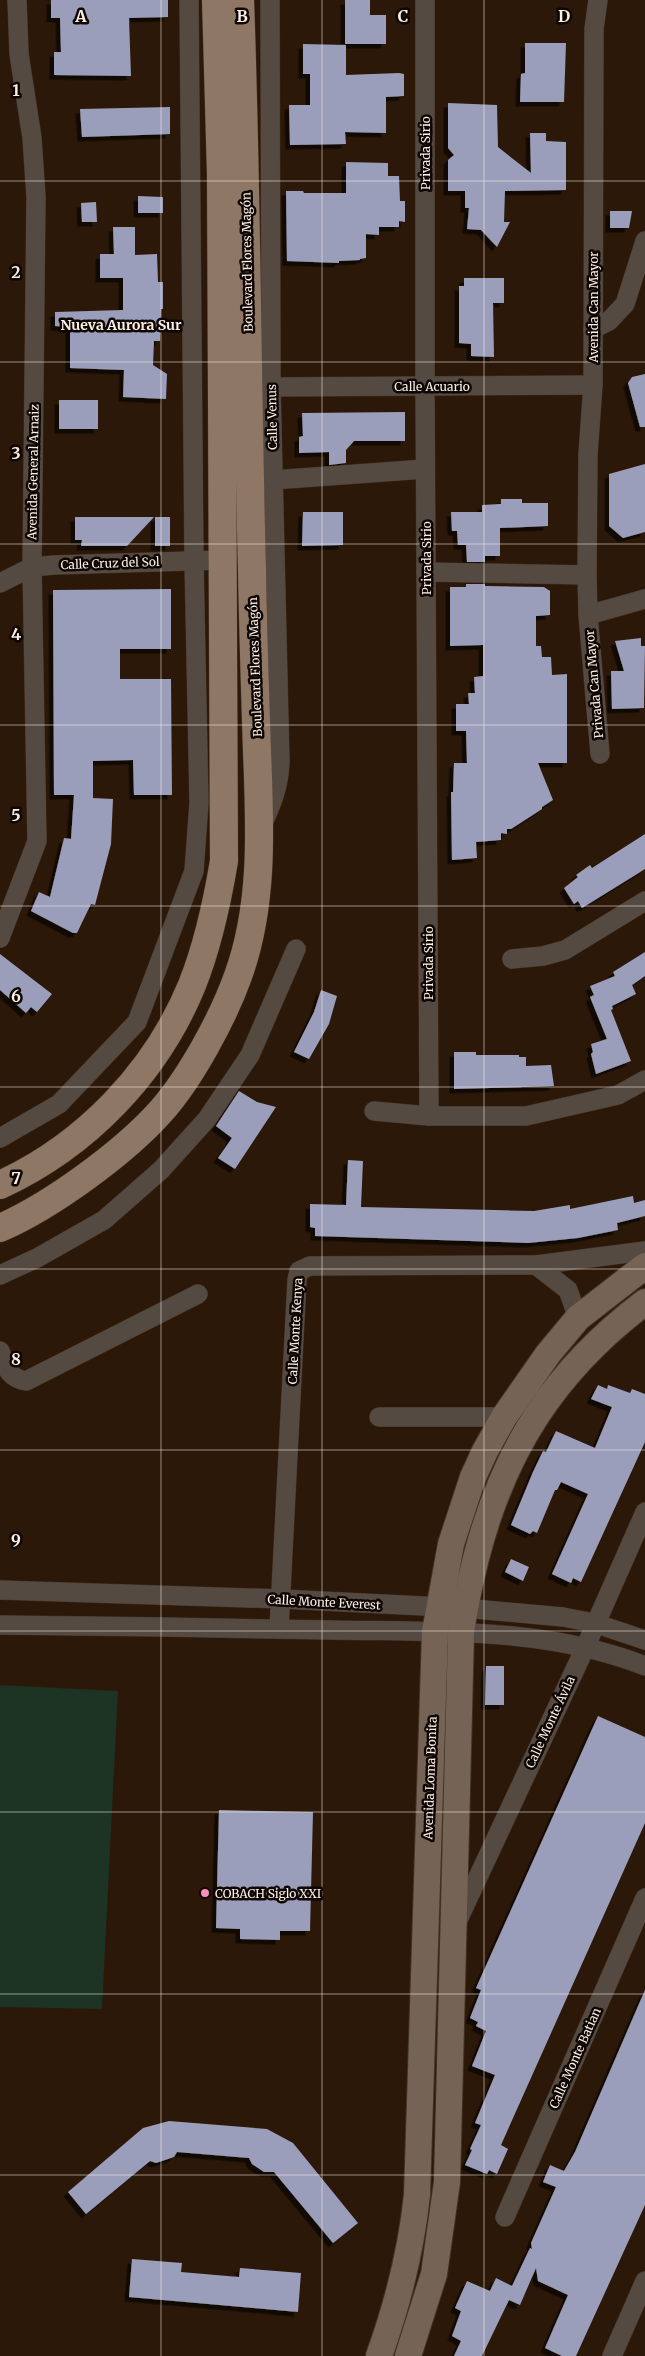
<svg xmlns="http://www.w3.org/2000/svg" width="645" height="2356" font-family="Merriweather,serif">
	<defs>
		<filter id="shadow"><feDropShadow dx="-4.5" dy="4.5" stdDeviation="0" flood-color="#0009"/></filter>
	</defs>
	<rect width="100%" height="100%" fill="#2b1808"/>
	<!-- green -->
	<polygon fill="#1d3323" points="0,1685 118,1691 102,2009 0,2007"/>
	<!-- building -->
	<g fill="#9b9eba" filter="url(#shadow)">
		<polygon points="51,0 168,0 168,17 129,18 131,76 54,75 54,52 61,52 60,18 51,18"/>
		<polygon points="345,0 370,0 370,15 386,15 386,44 345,44"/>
		<polygon points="525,43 566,43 564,102 520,102 521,74 525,73"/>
		<polygon points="303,44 346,45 346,75 399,73 404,74 404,96 386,97 386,133 345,132 346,144 290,145 289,105 310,105 310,74 303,74"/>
		<polygon points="448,103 497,105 498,147 531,173 530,133 546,133 546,141 566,142 566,190 505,191 504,222 510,222 497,247 481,230 467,229 469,208 465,208 465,191 448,191 448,160 454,155 448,148"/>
		<polygon points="170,107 170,134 82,137 80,109"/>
		<polygon points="346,162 388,163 388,176 399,176 400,201 405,201 405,222 399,221 399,227 379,227 379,235 366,234 366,258 360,259 360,260 339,261 339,263 287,261 286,191 303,191 304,193 346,193"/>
		<polygon points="138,196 163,197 163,213 138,213"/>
		<polygon points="96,202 97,222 82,222 81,203"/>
		<polygon points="610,211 632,211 629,228 610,228"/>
		<polygon points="113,227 135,227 135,255 157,254 158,282 163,282 163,309 161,309 160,341 154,341 153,365 167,374 166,399 123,397 124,370 70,368 70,327 55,326 55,312 123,310 123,278 100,278 100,254 114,254"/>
		<polygon points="464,278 504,278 504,303 493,303 494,357 471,356 471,344 459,343 459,286 464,286"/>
		<polygon points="645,374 645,427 640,427 628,383 632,377"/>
		<rect x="59" y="400" width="39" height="29"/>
		<polygon points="405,412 405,441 354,441 346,450 346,463 329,465 329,452 299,453 299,437 303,436 302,413"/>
		<polygon points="645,464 645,532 623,538 609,526 609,474"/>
		<polygon points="501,499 522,499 522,503 548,503 548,526 500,528 500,556 485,556 485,562 467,562 466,545 458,545 457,531 452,531 451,512 482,512 482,505 501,504"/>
		<polygon points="303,512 343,512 343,545 302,546"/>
		<polygon points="75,517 154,517 127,546 81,546 82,540 75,540"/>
		<rect x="155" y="517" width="15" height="29"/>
		<polygon points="466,584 485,584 485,586 544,587 550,591 550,615 536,616 536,646 541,646 542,657 551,657 552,675 567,674 567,763 538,763 553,800 542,807 542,809 511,829 507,829 507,834 501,833 501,840 476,842 477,858 452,860 451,792 453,792 454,763 467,763 466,731 456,731 456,704 469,704 468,693 475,693 474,677 483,676 483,645 450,646 450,587 466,587"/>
		<polygon points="171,589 171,649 120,649 120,679 171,679 172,795 134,795 133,760 93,761 93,798 113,799 111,844 95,905 91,904 77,933 73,933 31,911 39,892 50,897 64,838 71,839 74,795 54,795 53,590"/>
		<polygon points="641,638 641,646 645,646 644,708 612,709 611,671 624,671 615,641"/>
		<polygon points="645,834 645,869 582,908 578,901 574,904 564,888 578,877 576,875 590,865 592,868"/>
		<polygon points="645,952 645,976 632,985 636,994 612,1006 613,1009 611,1010 631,1061 596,1074 591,1054 593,1052 591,1044 607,1039 590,997 594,995 590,986 615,976 613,972"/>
		<polygon points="0,954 52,994 37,1012 31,1007 26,1013 0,990"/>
		<polygon points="321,990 337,996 329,1024 309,1059 294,1052 314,1012"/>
		<polygon points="454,1052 476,1052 476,1055 519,1055 519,1057 526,1057 526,1066 551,1065 554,1086 454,1089"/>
		<polygon points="239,1091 257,1102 276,1107 235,1169 218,1158 232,1138 216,1126"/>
		<polygon points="348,1160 363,1161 361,1207 534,1211 570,1205 570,1209 633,1196 634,1203 645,1200 645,1216 617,1223 618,1230 578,1238 528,1243 315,1236 315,1228 310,1227 310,1204 346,1205"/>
		<polygon points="598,1385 607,1389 608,1385 630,1393 632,1389 645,1394 645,1442 581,1582 573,1578 571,1583 552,1574 588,1494 561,1482 557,1490 555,1490 537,1533 533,1531 530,1534 511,1525 533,1472 543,1451 546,1452 556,1431 595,1448 612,1407 591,1399"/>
		<polygon points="511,1559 529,1567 523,1581 505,1572"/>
		<polygon points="486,1666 504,1666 504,1705 485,1705"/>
		<polygon points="598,1716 645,1737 645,1823 501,2145 508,2149 497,2174 489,2170 487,2174 465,2165 472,2150 470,2149 481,2125 475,2123 495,2075 472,2066 486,2031 476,2026 478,2022 470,2018 481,1990 476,1988"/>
		<polygon points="219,1810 313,1812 310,1931 280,1931 280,1940 240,1939 240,1929 216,1928"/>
		<polygon points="645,1990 645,2205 576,2356 562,2356 545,2348 568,2295 538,2281 536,2268 520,2305 509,2300 482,2356 454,2356 461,2341 452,2336 461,2311 455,2308 467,2281 490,2291 496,2278 512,2286 530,2248 532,2249 531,2243 556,2187 543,2182 550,2165 564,2171 575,2152"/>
		<polygon points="169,2121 267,2129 293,2143 358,2223 333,2243 274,2172 264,2172 252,2164 249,2158 177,2152 174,2157 156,2163 150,2161 86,2214 68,2192 143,2128"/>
		<polygon points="132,2259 182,2263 181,2272 239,2277 240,2268 301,2273 298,2312 129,2297"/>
	</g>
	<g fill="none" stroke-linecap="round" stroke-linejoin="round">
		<defs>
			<g id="street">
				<polyline points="425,0 425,387 429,1116"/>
				<polyline points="598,0 594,29 593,385 588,454 587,575 588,615 600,754"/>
				<polyline points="593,329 609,321 625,304 645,241"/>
				<polyline points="271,387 593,385"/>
				<polyline points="273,480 425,469"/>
				<polyline points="426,572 587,575"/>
				<polyline points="0,583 32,567 54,565 223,560"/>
				<polyline points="588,615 645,599"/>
				<path d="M262,825C272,804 279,786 280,762L271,387L270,0"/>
				<polyline points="0,938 37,841 32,567 36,197 32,138 19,54 17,0"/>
				<polyline points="512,959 543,956 565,950 645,901"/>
				<polyline points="374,1111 429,1116 526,1116 618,1095 645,1080"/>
				<polyline points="0,1138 59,1104 137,1022 194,871 199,803 194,561 189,0"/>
				<polyline points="536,1265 568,1290 578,1318"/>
				<polyline points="0,1275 37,1258 104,1220 161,1170 207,1119 250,1055 296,949"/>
				<path d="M0,1351C6,1366 8,1378 26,1381L198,1294"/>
				<polyline points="379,1417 504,1417"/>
				<polyline points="0,1590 282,1599 464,1608 563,1617 594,1623 645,1640"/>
				<path d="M0,1625C111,1626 221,1628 332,1630C436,1632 547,1627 645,1666"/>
				<polyline points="279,1629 297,1280 299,1271 310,1266 536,1265 645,1251"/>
				<polyline points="457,1922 585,1648 645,1512"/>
				<polyline points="505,2217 645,1898"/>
				<polyline points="612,2356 645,2281"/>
			</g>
			<g id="secondary">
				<path d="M379,2356C398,2303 411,2252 417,2195L435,1632L451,1544L473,1477L485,1451L504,1417L548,1354L578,1318L645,1266"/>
				<path d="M408,2356L434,2274L447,2182L461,1633C464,1607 470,1583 476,1558C504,1449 555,1370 645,1302"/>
			</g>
			<g id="primary">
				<path d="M0,1185C85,1146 156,1073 192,985C208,945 217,903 224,861L221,175L216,0"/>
				<path d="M0,1228C51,1206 125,1152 162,1110C191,1077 223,1018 238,976C264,905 260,826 257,751C255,690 253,630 252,570C247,380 247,190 240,0"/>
			</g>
		</defs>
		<!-- street casing -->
		<use href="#street" stroke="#443223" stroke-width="20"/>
		<!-- secondary casing -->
		<use href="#secondary" stroke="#443223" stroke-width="28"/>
		<!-- primary casing -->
		<use href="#primary" stroke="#443223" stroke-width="29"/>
		<!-- street -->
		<use href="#street" stroke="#554a41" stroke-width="19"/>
		<!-- secondary -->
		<use href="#secondary" stroke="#756455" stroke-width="26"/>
		<!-- primary -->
		<use href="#primary" stroke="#8e7764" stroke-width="28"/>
	</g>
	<!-- grid -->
	<path fill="none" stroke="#fceee5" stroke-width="1" stroke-opacity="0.55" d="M161,0V2356M322,0V2356M484,0V2356M0,181H645M0,362H645M0,544H645M0,725H645M0,906H645M0,1087H645M0,1269H645M0,1450H645M0,1631H645M0,1812H645M0,1994H645M0,2175H645"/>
	<!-- markers -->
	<circle fill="#ff8ebb" stroke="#0d0602" stroke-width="2" cx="205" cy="1893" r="5"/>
	<g text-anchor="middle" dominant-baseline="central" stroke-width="5" stroke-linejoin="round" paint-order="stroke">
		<!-- street labels -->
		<g font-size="12" fill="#fceee5" stroke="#0d0602">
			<text transform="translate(425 153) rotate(-90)">Privada Sirio</text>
			<text transform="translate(247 262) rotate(-91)">Boulevard Flores Magón</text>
			<text transform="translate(593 307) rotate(-90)">Avenida Can Mayor</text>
			<text x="432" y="386">Calle Acuario</text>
			<text transform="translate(272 417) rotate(-91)">Calle Venus</text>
			<text transform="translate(33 472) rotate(-89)">Avenida General Arnaiz</text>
			<text transform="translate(426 558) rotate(-90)">Privada Sirio</text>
			<text transform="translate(110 563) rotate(-2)">Calle Cruz del Sol</text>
			<text transform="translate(255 667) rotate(-92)">Boulevard Flores Magón</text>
			<text transform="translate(594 684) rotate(-95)">Privada Can Mayor</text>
			<text transform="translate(428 963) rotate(-90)">Privada Sirio</text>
			<text transform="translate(295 1331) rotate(-87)">Calle Monte Kenya</text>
			<text transform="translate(324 1602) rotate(3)">Calle Monte Everest</text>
			<text transform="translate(550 1722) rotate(-65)">Calle Monte Ávila</text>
			<text transform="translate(430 1778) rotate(-88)">Avenida Loma Bonita</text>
			<text transform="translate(575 2058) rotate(-66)">Calle Monte Batian</text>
		</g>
		<!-- poi labels -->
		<g font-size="12" fill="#fceee5" stroke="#0d0602" text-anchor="start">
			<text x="215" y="1893">COBACH Siglo XXI</text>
		</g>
		<!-- neighbourhood labels -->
		<g font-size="14" font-weight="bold" fill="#fceee5" stroke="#0d0602">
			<text x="121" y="325">Nueva Aurora Sur</text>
		</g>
	</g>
	<g font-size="16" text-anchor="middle" font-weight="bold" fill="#fceee5" stroke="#0d0602" stroke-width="5" stroke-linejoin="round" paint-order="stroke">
		<text x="81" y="22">A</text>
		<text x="242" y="22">B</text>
		<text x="403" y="22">C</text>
		<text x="564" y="22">D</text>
		<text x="16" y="96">1</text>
		<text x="16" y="278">2</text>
		<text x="16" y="459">3</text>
		<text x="16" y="640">4</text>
		<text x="16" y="821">5</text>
		<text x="16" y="1002">6</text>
		<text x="16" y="1184">7</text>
		<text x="16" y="1365">8</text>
		<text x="16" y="1546">9</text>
	</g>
</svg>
